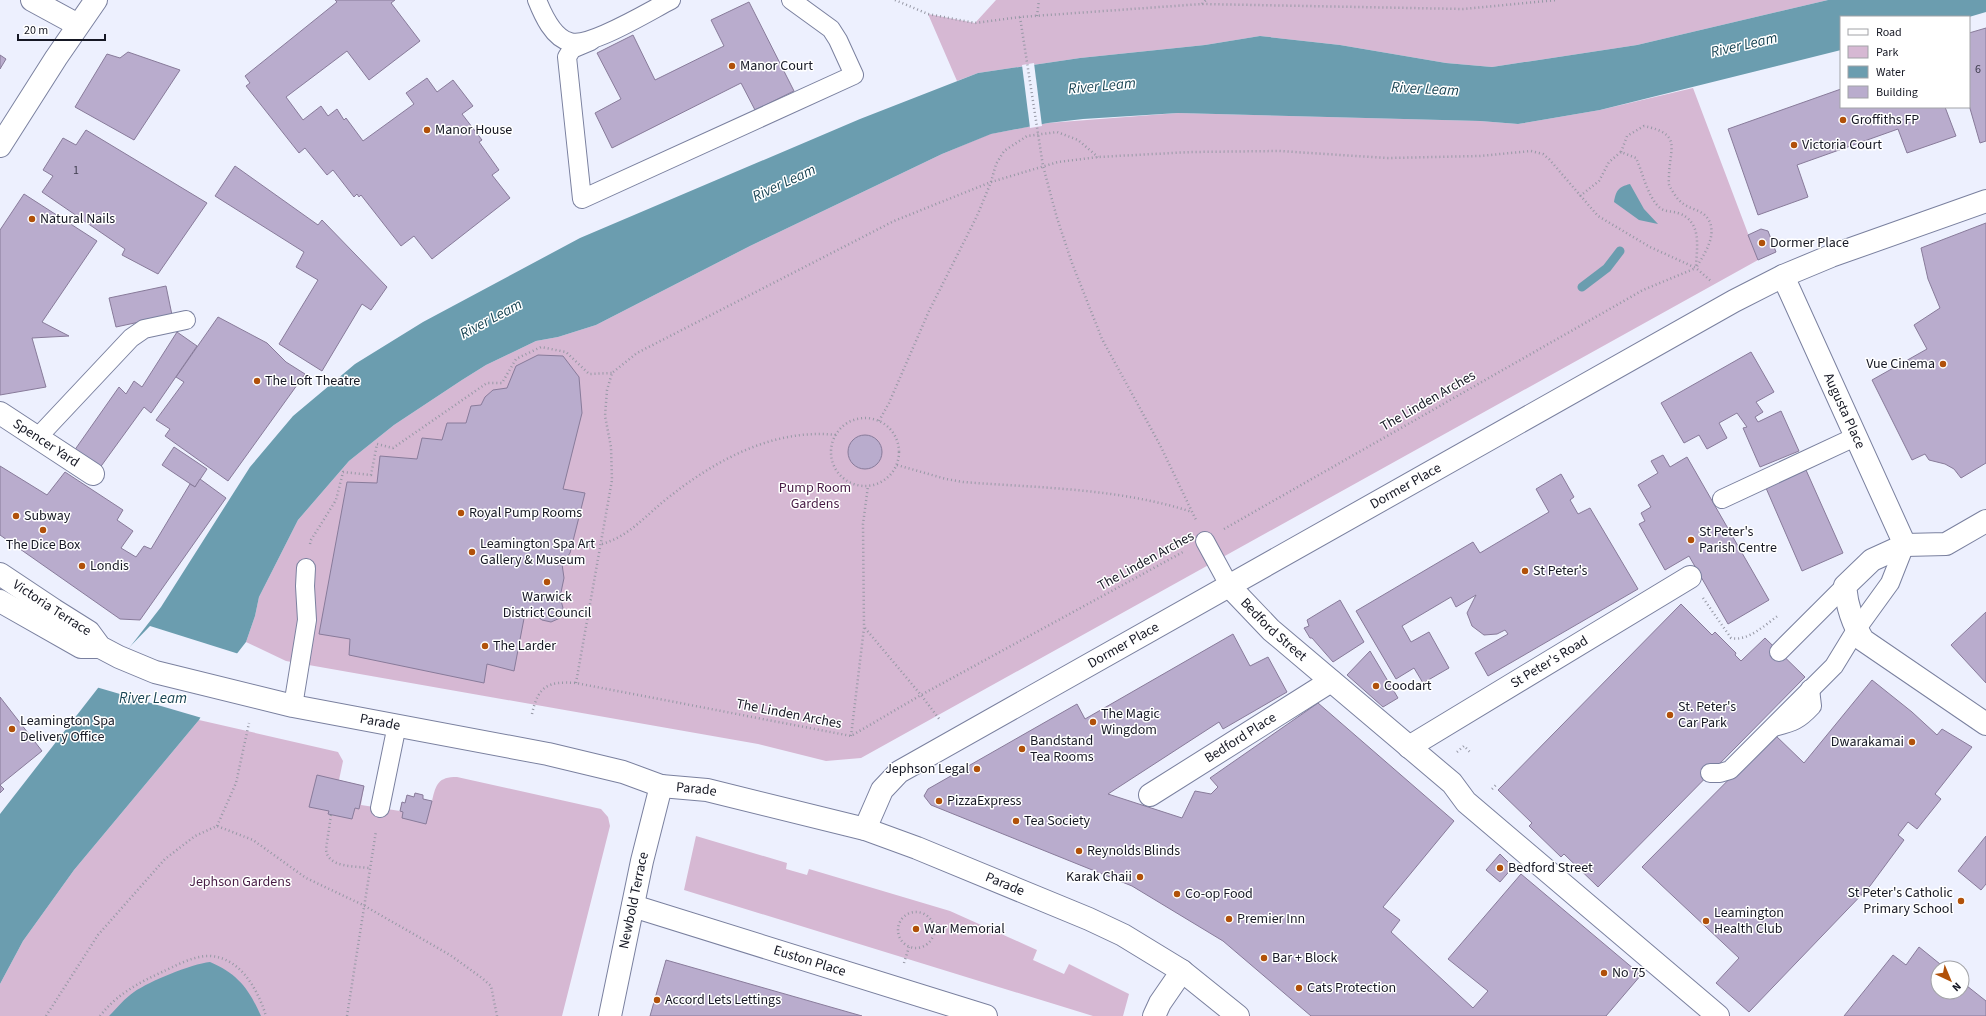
<svg xmlns="http://www.w3.org/2000/svg" width="1986" height="1016" font-family="'Source Sans 3',sans-serif">
	<rect width="100%" height="100%" fill="#edf0fe"/>
	<!-- green -->
	<g fill="#d6b8d3">
		<polygon points="996,0 1828,0 1637,45 1492,67 1446,63 1340,45 1260,36 1205,45 1080,58 978,73 957,81 928,14 975,23"/>
		<polygon points="1693,88 1758,260 861,758 826,761 758,744 286,661 246,642 255,616 259,597 298,520 349,461 394,425 462,380 486,365 536,341 558,337 596,325 750,246 942,154 990,134 1048,123 1178,113 1480,121 1518,124 1600,110"/>
		<path d="M199,720L338,752L343,761L339,780L364,786L361,805L400,811L402,802L405,803L407,795L414,797L415,793L423,795V799L432,801C436,784 438,777 457,777L601,809L608,817L610,826L562,1016H0V984L23,941L74,870Z"/>
		<polygon points="696,836 787,863 786,869 807,875 809,869 950,911 1037,950 1033,960 1064,974 1069,964 1129,994 1123,1016 1093,1016 684,890"/>
	</g>
	<!-- water -->
	<g fill="#6b9daf">
		<polygon points="1828,0 1986,0 1986,12 1969,17 1841,17 1841,50 1600,110 1518,124 1480,121 1178,113 1083,119 1048,123 991,134 942,154 750,246 596,325 558,337 536,341 486,365 462,380 394,425 349,461 298,520 259,597 255,616 246,642 232,660 199,720 74,870 23,941 0,984 0,814 161,607 250,467 293,416 355,364 423,322 580,238 860,119 978,73 1080,58 1205,45 1260,36 1340,45 1446,63 1492,67 1637,45"/>
		<path d="M1630,184L1644,209L1658,224L1639,220L1614,202C1616,191 1618,187 1630,184Z"/>
		<path d="M210,962C238,974 249,989 261,1016H109C117,1008 125,998 134,992C150,981 191,964 210,962Z"/>
	</g>
	<!-- pier -->
	<g fill="#edf0fe">
		<polygon points="1034,63 1042,126 1030,128 1022,65"/>
		<polygon points="150,626 239,654 202,718 96,687 117,660"/>
	</g>
	<g fill="none" stroke-linecap="round" stroke-linejoin="round">
		<!-- stream -->
		<polyline stroke="#6b9daf" stroke-width="9" points="1582,287 1607,268 1620,251"/>
	</g>
	<!-- building -->
	<g fill="#b9accd" stroke="#887b9a">
		<polygon points="335,0 395,0 391,3 420,41 369,80 347,51 286,97 303,120 321,106 328,116 337,109 344,120 346,118 363,141 414,104 406,93 427,78 437,92 453,80 473,106 462,114 482,140 479,142 499,170 492,175 510,198 432,259 414,236 401,246 361,195 359,197 357,194 354,197 333,170 327,175 305,148 299,153 246,86 250,83 245,76 337,2"/>
		<polygon points="749,2 794,91 755,110 741,83 612,148 595,113 621,99 597,53 633,35 655,80 724,46 711,20"/>
		<polygon points="1986,28 1986,141 1980,143 1969,105 1969,33"/>
		<polygon points="128,52 180,70 134,140 75,107 107,54 120,58"/>
		<polygon points="0,55 6,59 0,69"/>
		<polygon points="1841,89 1841,107 1945,107 1956,136 1907,153 1898,129 1797,165 1808,197 1758,215 1728,129"/>
		<polygon points="86,130 207,203 158,274 122,255 125,249 42,192 53,176 43,170 63,138 76,145"/>
		<polygon points="235,166 318,225 322,220 387,287 371,310 362,304 322,371 279,344 318,280 296,267 304,252 215,196"/>
		<polygon points="24,194 97,241 42,322 69,336 32,338 46,387 0,395 0,230"/>
		<polygon points="1986,223 1986,463 1961,478 1954,469 1945,464 1929,460 1925,454 1912,460 1872,380 1927,349 1914,325 1940,308 1928,279 1921,248"/>
		<polygon points="1761,229 1768,231 1776,252 1758,260 1748,235"/>
		<polygon points="166,286 172,315 116,327 109,298"/>
		<polygon points="218,317 267,343 286,362 305,374 228,481 165,436 170,429 156,420 184,382 176,377"/>
		<polygon points="177,332 197,346 151,413 144,407 99,469 74,451 119,387 126,394 134,381 142,387"/>
		<polygon points="1751,352 1774,392 1756,402 1763,412 1755,417 1758,422 1781,411 1799,451 1760,467 1743,428 1747,427 1737,413 1719,423 1727,438 1707,449 1699,435 1684,443 1661,403"/>
		<polygon points="538,355 563,356 579,377 582,413 563,489 585,493 570,553 562,564 564,578 560,597 563,608 560,618 551,622 542,620 526,608 514,671 487,664 484,683 349,655 350,639 319,634 347,482 377,483 380,456 417,459 422,438 442,440 447,423 466,423 471,406 481,405 485,397 493,390 507,388 516,366"/>
		<circle cx="865" cy="452" r="17"/>
		<polygon points="174,447 207,469 195,487 162,465"/>
		<polygon points="1663,455 1670,467 1687,457 1769,600 1728,624 1689,556 1665,570 1639,524 1645,521 1641,513 1651,507 1638,485 1658,473 1651,461"/>
		<polygon points="0,466 47,495 65,472 123,510 117,520 133,531 121,548 136,557 144,546 151,549 190,484 195,487 200,479 226,498 140,620 120,619 0,535"/>
		<polygon points="1806,470 1843,553 1802,571 1766,488"/>
		<polygon points="1561,474 1574,497 1570,500 1578,514 1590,508 1638,589 1488,676 1475,653 1508,634 1505,630 1497,634 1484,635 1472,626 1467,613 1476,595 1456,607 1451,597 1402,626 1411,642 1429,632 1449,668 1423,683 1414,668 1396,679 1356,611 1473,542 1480,553 1549,512 1536,489"/>
		<polygon points="1340,600 1364,642 1333,662 1312,638 1310,638 1304,628 1309,626 1307,620"/>
		<polygon points="1681,604 1712,635 1715,632 1736,653 1735,655 1741,661 1765,638 1805,677 1598,887 1564,854 1561,857 1529,826 1532,823 1498,790"/>
		<polygon points="1986,612 1986,683 1951,645"/>
		<polygon points="1233,634 1250,666 1268,657 1287,692 1223,729 1219,722 1108,794 1182,818 1195,791 1211,794 1218,787 1210,778 1318,703 1454,821 1383,907 1400,920 1391,932 1473,1008 1488,991 1448,959 1521,874 1641,975 1606,1016 1311,1016 1223,941 1132,886 931,805 924,796 928,789 1077,704 1085,719"/>
		<polygon points="1370,651 1398,698 1383,707 1347,675"/>
		<polygon points="1872,680 1912,712 1937,735 1942,729 1972,747 1935,794 1941,799 1917,829 1908,822 1898,835 1904,840 1870,886 1749,1012 1716,983 1739,958 1642,867 1774,734 1804,763"/>
		<polygon points="0,697 42,751 0,785 4,789 0,793"/>
		<polygon points="317,775 364,786 359,809 355,808 352,819 328,814 329,811 309,807"/>
		<polygon points="415,793 423,795 423,799 432,801 426,824 402,818 403,812 400,811 402,802 405,803 407,795 414,797"/>
		<polygon points="1986,836 1986,884 1981,890 1958,871"/>
		<polygon points="1500,854 1513,867 1500,882 1486,870"/>
		<polygon points="1919,947 1945,968 1938,968 1938,992 1962,992 1962,982 1986,1001 1986,1016 1844,1016 1893,955 1906,965"/>
		<polygon points="666,960 862,1016 650,1016"/>
	</g>
	<g fill="none" stroke-linecap="round" stroke-linejoin="round">
		<defs>
			<g id="lane">
				<path d="M537,0C543,15 553,38 570,42C590,48 651,10 671,0"/>
				<polyline points="591,41 572,49 567,57 582,199 854,75 838,40 831,29 791,0"/>
				<polyline points="37,438 131,338 144,329 186,320"/>
				<polyline points="1722,499 1855,437"/>
				<polyline points="1205,541 1230,587"/>
				<polyline points="1779,652 1845,586"/>
				<polyline points="293,706 307,620 305,586 306,568"/>
				<path d="M1774,727C1793,722 1798,721 1812,706L1810,689"/>
				<polyline points="1710,773 1720,773 1730,770 1834,666 1856,630 1890,583 1905,545"/>
				<polyline points="380,808 397,725"/>
			</g>
			<g id="street">
				<path id="s1" d="M1783,276L1905,545"/>
				<path id="s2" d="M0,413L93,474"/>
				<path d="M1986,521L1946,544L1905,545L1872,560L1845,586C1847,607 1852,623 1863,640L1986,724"/>
				<path id="s3" d="M1230,587L1271,630L1452,783L1466,802L1718,1016"/>
				<path id="s4" d="M1409,747L1690,577"/>
				<path id="s5" d="M1150,795L1331,681"/>
				<path id="s6" d="M633,906L986,1016"/>
			</g>
			<g id="secondary">
				<polyline points="32,0 78,25"/>
				<polyline points="0,146 56,58 96,0"/>
				<path id="s7" d="M0,574L54,610L89,632L100,647L119,657L155,672L293,706L548,754L623,772L661,786L707,790L865,829L917,848L1089,919L1123,935L1182,971L1238,1016"/>
				<polyline points="0,601 81,647 100,647"/>
				<path id="s8" d="M865,829L882,790L899,772L1734,301L1783,276L1831,256L1986,201"/>
				<path id="s9" d="M610,1016L642,861L661,786"/>
				<polyline points="1154,1016 1160,1003 1182,971"/>
			</g>
		</defs>
		<!-- lane casing -->
		<use href="#lane" stroke="#7a809f" stroke-width="20"/>
		<!-- street casing -->
		<use href="#street" stroke="#7a809f" stroke-width="24"/>
		<!-- secondary casing -->
		<use href="#secondary" stroke="#7a809f" stroke-width="24"/>
		<!-- path -->
		<g stroke="#9698a5" stroke-width="2.5" stroke-dasharray="1 3" stroke-linecap="butt">
			<polyline points="895,0 928,14 975,23 1020,17 1202,4 1463,9 1557,0"/>
			<polyline points="1202,4 1206,0"/>
			<polyline points="1037,16 1039,0"/>
			<polyline points="1020,17 1043,166 1057,218 1072,263 1102,339 1160,445 1196,520"/>
			<path d="M1621,152L1627,136L1644,126C1682,134 1670,147 1669,175C1669,179 1668,184 1670,187C1673,192 1677,199 1681,202C1691,211 1707,209 1711,226C1714,241 1703,256 1696,268"/>
			<path d="M1580,196L1599,181L1609,162L1621,152L1636,158C1643,173 1647,196 1660,208C1665,212 1672,211 1678,213C1702,221 1697,246 1696,266"/>
			<circle cx="865" cy="452" r="34"/>
			<polyline points="879,421 889,403 929,311 977,216 991,182 996,164 1004,151 1027,136 1057,132 1078,140 1098,157"/>
			<path d="M897,465L946,479L963,482C1039,488 1119,488 1192,512"/>
			<polyline points="1224,529 1643,290 1696,268"/>
			<polyline points="310,544 311,540 336,500 343,472 371,475 377,444 393,448 487,383 502,383 516,359 541,347 566,352 589,374 612,373"/>
			<path d="M602,544C630,536 647,514 669,497C716,460 774,428 836,435"/>
			<path d="M1703,598L1731,638C1748,642 1766,624 1779,615"/>
			<polyline points="865,628 921,695 940,720"/>
			<polyline points="576,683 612,480 611,447 605,416 607,390 612,373 637,353 894,221 991,182 1058,162 1098,157 1191,152 1279,151 1388,158 1480,156 1531,151 1543,154 1549,159 1598,216 1650,247 1696,268 1712,282"/>
			<path d="M532,714C538,686 548,681 576,683L851,736L921,695L1183,552"/>
			<polyline points="851,736 864,628 863,524 868,486"/>
			<polyline points="1457,752 1464,746 1470,752"/>
			<polyline points="1492,789 1497,784"/>
			<path d="M331,815L326,849C327,868 355,866 369,868"/>
			<polyline points="217,826 236,783 249,723"/>
			<circle cx="916" cy="930" r="18"/>
			<polyline points="904,963 909,947"/>
			<polyline points="46,1016 98,935 165,859 195,836 217,826 253,840 306,878 363,905 450,955 482,978 491,986 497,1016"/>
			<path d="M100,1016C116,995 138,983 162,972C175,966 193,956 208,956C240,956 258,990 266,1016"/>
			<polyline points="347,1016 376,831"/>
		</g>
		<!-- lane -->
		<use href="#lane" stroke="#fff" stroke-width="18"/>
		<!-- street -->
		<use href="#street" stroke="#fff" stroke-width="22"/>
		<!-- secondary -->
		<use href="#secondary" stroke="#fff" stroke-width="22"/>
	</g>
	<!-- markers -->
	<g fill="#b15109" stroke="#fff" stroke-width="1.5">
		<circle cx="732" cy="66" r="4"/>
		<circle cx="1843" cy="120" r="4"/>
		<circle cx="427" cy="130" r="4"/>
		<circle cx="1794" cy="145" r="4"/>
		<circle cx="32" cy="219" r="4"/>
		<circle cx="1762" cy="243" r="4"/>
		<circle cx="1943" cy="364" r="4"/>
		<circle cx="257" cy="381" r="4"/>
		<circle cx="461" cy="513" r="4"/>
		<circle cx="16" cy="516" r="4"/>
		<circle cx="43" cy="530" r="4"/>
		<circle cx="1691" cy="540" r="4"/>
		<circle cx="472" cy="552" r="4"/>
		<circle cx="82" cy="566" r="4"/>
		<circle cx="1525" cy="571" r="4"/>
		<circle cx="547" cy="582" r="4"/>
		<circle cx="485" cy="646" r="4"/>
		<circle cx="1376" cy="686" r="4"/>
		<circle cx="1670" cy="715" r="4"/>
		<circle cx="1093" cy="722" r="4"/>
		<circle cx="12" cy="729" r="4"/>
		<circle cx="1912" cy="742" r="4"/>
		<circle cx="1022" cy="749" r="4"/>
		<circle cx="977" cy="769" r="4"/>
		<circle cx="939" cy="801" r="4"/>
		<circle cx="1016" cy="821" r="4"/>
		<circle cx="1079" cy="851" r="4"/>
		<circle cx="1500" cy="868" r="4"/>
		<circle cx="1140" cy="877" r="4"/>
		<circle cx="1177" cy="894" r="4"/>
		<circle cx="1961" cy="901" r="4"/>
		<circle cx="1229" cy="919" r="4"/>
		<circle cx="1706" cy="921" r="4"/>
		<circle cx="916" cy="929" r="4"/>
		<circle cx="1264" cy="958" r="4"/>
		<circle cx="1604" cy="973" r="4"/>
		<circle cx="1299" cy="988" r="4"/>
		<circle cx="657" cy="1000" r="4"/>
	</g>
	<g text-anchor="middle" dominant-baseline="central" stroke-width="3" stroke-linejoin="round" paint-order="stroke">
		<!-- number labels -->
		<g font-size="12" fill="#3f3d4e">
			<text x="1978" y="69">6</text>
			<text x="76" y="170">1</text>
		</g>
		<!-- poi labels -->
		<g font-size="14" fill="#161824" stroke="#fff" text-anchor="start">
			<text x="740" y="66">Manor Court</text>
			<text x="1851" y="120">Groffiths FP</text>
			<text x="435" y="130">Manor House</text>
			<text x="1802" y="145">Victoria Court</text>
			<text x="40" y="219">Natural Nails</text>
			<text x="1770" y="243">Dormer Place</text>
			<text x="1935" y="364" text-anchor="end">Vue Cinema</text>
			<text x="265" y="381">The Loft Theatre</text>
			<text x="469" y="513">Royal Pump Rooms</text>
			<text x="24" y="516">Subway</text>
			<text x="1699" y="532">St Peter's<tspan x="1699" dy="16">Parish Centre</tspan></text>
			<text x="480" y="544">Leamington Spa Art<tspan x="480" dy="16">Gallery &amp; Museum</tspan></text>
			<text x="43" y="545" text-anchor="middle">The Dice Box</text>
			<text x="90" y="566">Londis</text>
			<text x="1533" y="571">St Peter's</text>
			<text x="547" y="597" text-anchor="middle">Warwick<tspan x="547" dy="16">District Council</tspan></text>
			<text x="493" y="646">The Larder</text>
			<text x="1384" y="686">Coodart</text>
			<text x="1678" y="707">St. Peter's<tspan x="1678" dy="16">Car Park</tspan></text>
			<text x="1101" y="714">The Magic<tspan x="1101" dy="16">Wingdom</tspan></text>
			<text x="20" y="721">Leamington Spa<tspan x="20" dy="16">Delivery Office</tspan></text>
			<text x="1030" y="741">Bandstand<tspan x="1030" dy="16">Tea Rooms</tspan></text>
			<text x="1904" y="742" text-anchor="end">Dwarakamai</text>
			<text x="969" y="769" text-anchor="end">Jephson Legal</text>
			<text x="947" y="801">PizzaExpress</text>
			<text x="1024" y="821">Tea Society</text>
			<text x="1087" y="851">Reynolds Blinds</text>
			<text x="1508" y="868">Bedford Street</text>
			<text x="1132" y="877" text-anchor="end">Karak Chaii</text>
			<text x="1953" y="893" text-anchor="end">St Peter's Catholic<tspan x="1953" dy="16">Primary School</tspan></text>
			<text x="1185" y="894">Co-op Food</text>
			<text x="1714" y="913">Leamington<tspan x="1714" dy="16">Health Club</tspan></text>
			<text x="1237" y="919">Premier Inn</text>
			<text x="924" y="929">War Memorial</text>
			<text x="1272" y="958">Bar + Block</text>
			<text x="1612" y="973">No 75</text>
			<text x="1307" y="988">Cats Protection</text>
			<text x="665" y="1000">Accord Lets Lettings</text>
		</g>
		<!-- street labels -->
		<g font-size="14" fill="#161824" stroke="#fff">
			<text transform="translate(1428 401) rotate(-30)">The Linden Arches</text>
			<text stroke="none"><textPath href="#s1" startOffset="148">Augusta Place</textPath></text>
			<text stroke="none"><textPath href="#s2" startOffset="55">Spencer Yard</textPath></text>
			<text stroke="none"><textPath href="#s8" startOffset="649">Dormer Place</textPath></text>
			<text transform="translate(1146 561) rotate(-29)">The Linden Arches</text>
			<text stroke="none"><textPath href="#s7" startOffset="62">Victoria Terrace</textPath></text>
			<text stroke="none"><textPath href="#s3" startOffset="61">Bedford Street</textPath></text>
			<text stroke="none"><textPath href="#s8" startOffset="325">Dormer Place</textPath></text>
			<text stroke="none"><textPath href="#s4" startOffset="164">St Peter's Road</textPath></text>
			<text transform="translate(789 714) rotate(11)">The Linden Arches</text>
			<text stroke="none"><textPath href="#s7" startOffset="416">Parade</textPath></text>
			<text stroke="none"><textPath href="#s5" startOffset="107">Bedford Place</textPath></text>
			<text stroke="none"><textPath href="#s7" startOffset="740">Parade</textPath></text>
			<text stroke="none"><textPath href="#s7" startOffset="1064">Parade</textPath></text>
			<text stroke="none"><textPath href="#s9" startOffset="118">Newbold Terrace</textPath></text>
			<text stroke="none"><textPath href="#s6" startOffset="185">Euston Place</textPath></text>
		</g>
		<!-- park labels -->
		<g font-size="14" fill="#471b44" stroke="#fff">
			<text x="815" y="488">Pump Room<tspan x="815" dy="16">Gardens</tspan></text>
			<text x="240" y="882">Jephson Gardens</text>
		</g>
		<!-- water labels -->
		<g font-size="15" font-style="italic" fill="#184453" stroke="#fff">
			<text transform="translate(1744 45) rotate(-13)">River Leam</text>
			<text transform="translate(1102 86) rotate(-5)">River Leam</text>
			<text transform="translate(1425 89) rotate(3)">River Leam</text>
			<text transform="translate(784 183) rotate(-25)">River Leam</text>
			<text transform="translate(491 319) rotate(-28)">River Leam</text>
			<text x="153" y="698">River Leam</text>
		</g>
	</g>
	<!-- legend -->
	<rect x="1840" y="16" width="130" height="92" fill="#ffffff" stroke="#a2a3a7"/>
	<rect x="1848" y="29" width="20" height="6" fill="#ffffff" stroke="#a2a3a7"/>
	<text x="1876" y="36" font-size="12" fill="#161824">Road</text>
	<rect x="1848" y="46" width="20" height="12" fill="#d6b8d3" stroke="#a2a3a7"/>
	<text x="1876" y="56" font-size="12" fill="#161824">Park</text>
	<rect x="1848" y="66" width="20" height="12" fill="#6b9daf" stroke="#a2a3a7"/>
	<text x="1876" y="76" font-size="12" fill="#161824">Water</text>
	<rect x="1848" y="86" width="20" height="12" fill="#b9accd" stroke="#a2a3a7"/>
	<text x="1876" y="96" font-size="12" fill="#161824">Building</text>
	<!-- north arrow -->
	<g transform="translate(1950 980) rotate(136)"><circle r="19" fill="#ffffff" stroke="#a2a3a7"/>
	<path d="M0-3L7 15L0 10L-7 15Z" fill="#b15109"/>
	<text y="-6" font-size="11" font-weight="bold" text-anchor="middle" fill="#161824">N</text>
	</g>
	<!-- scale -->
	<path d="M18 34v6h87v-6" fill="none" stroke="#161824" stroke-width="2"/>
	<text x="24" y="34" font-size="12" fill="#161824" stroke="#ffffff" stroke-width="3" paint-order="stroke">20 m</text>
</svg>
